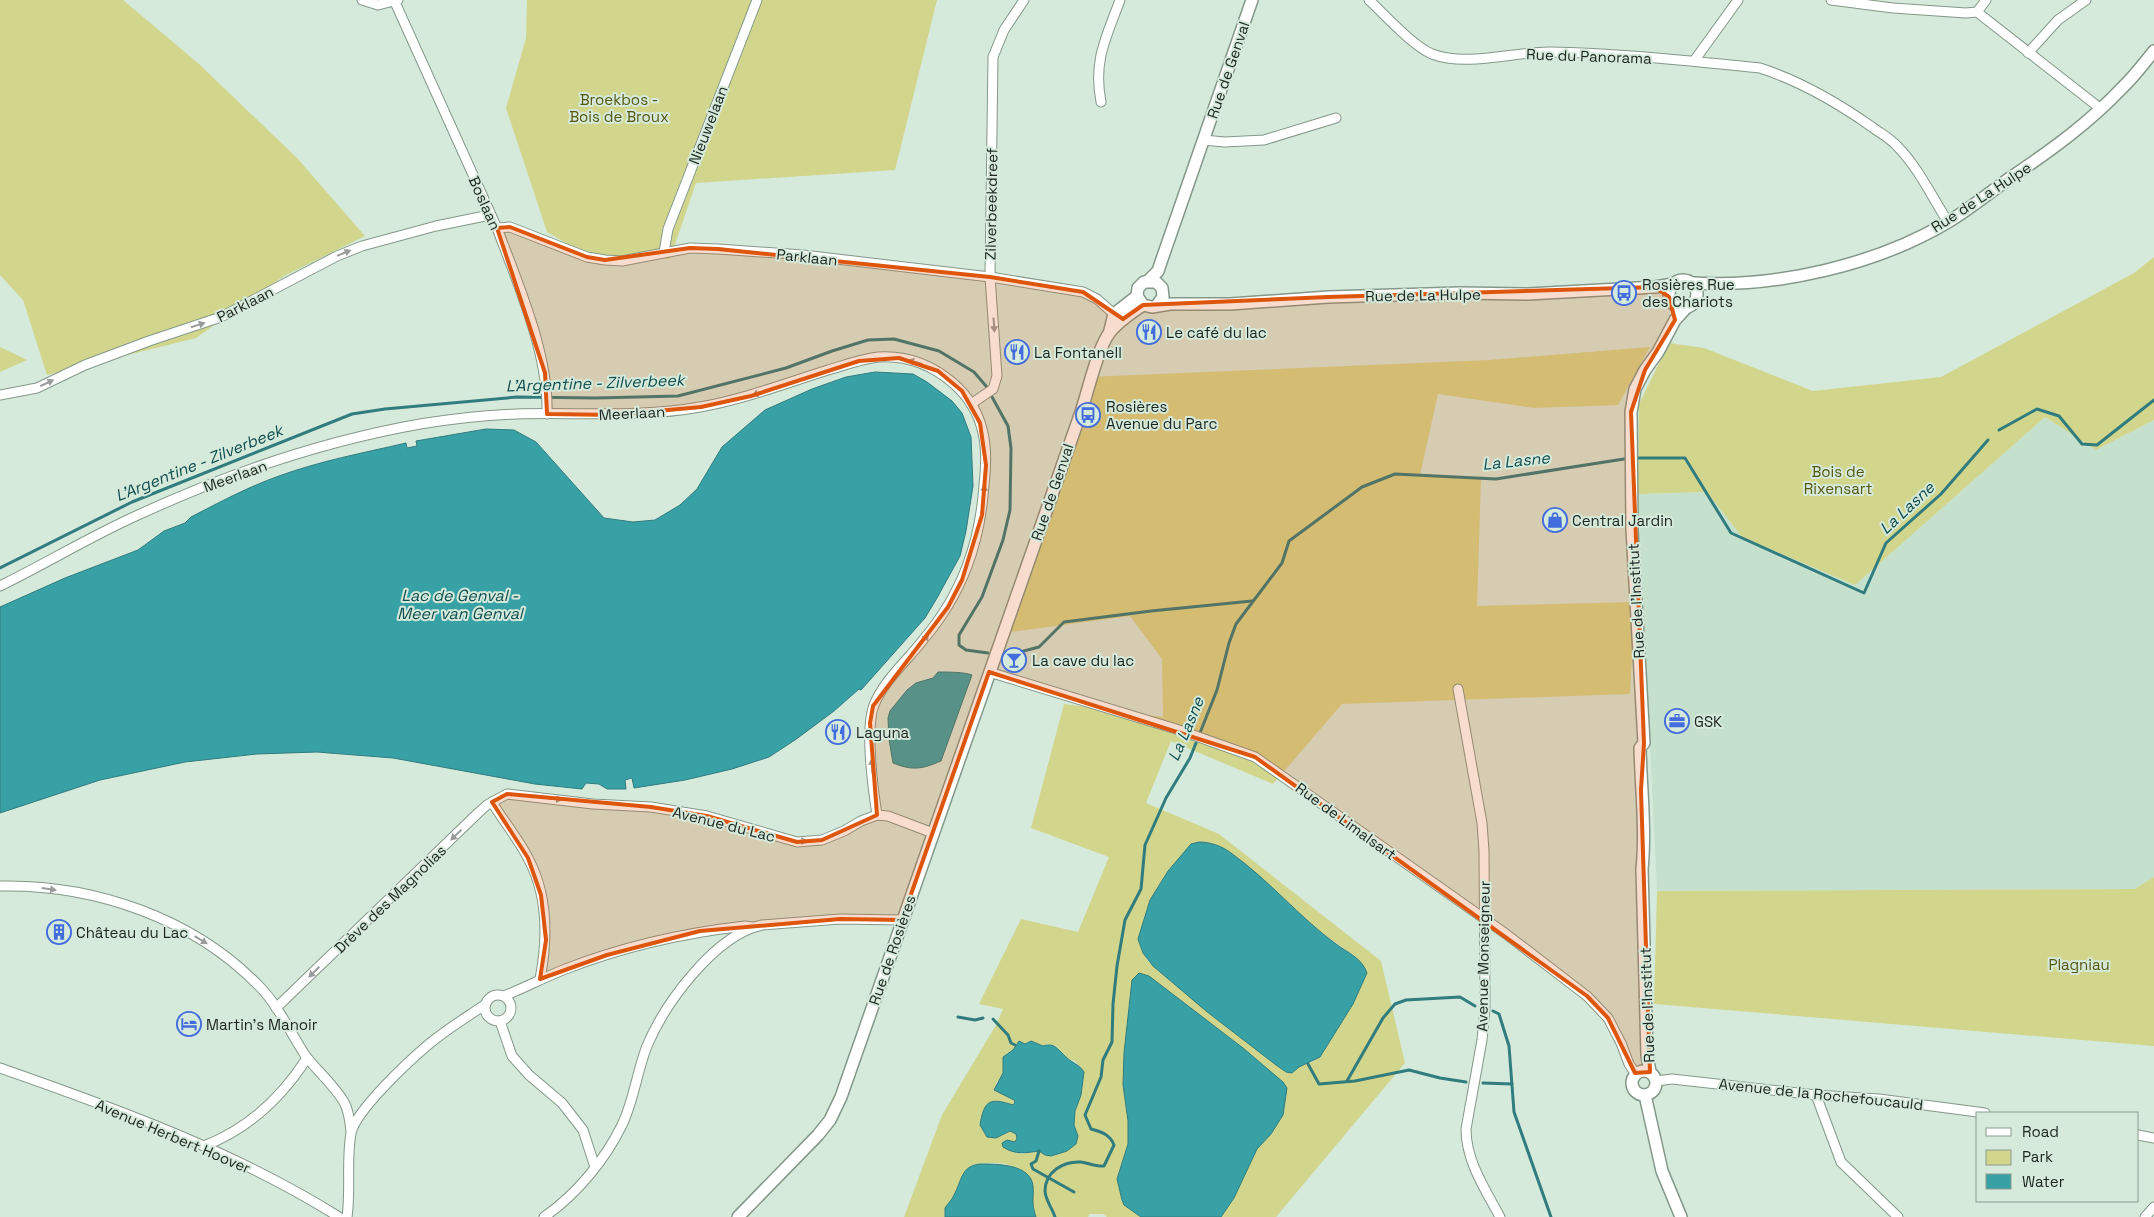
<svg xmlns="http://www.w3.org/2000/svg" width="2154" height="1217" font-family="'Space Grotesk',sans-serif">
	<rect width="100%" height="100%" fill="#d5eadb"/>
	<!-- built -->
	<polygon fill="#c5e0cd" points="2045,417 2096,450 2154,420 2154,877 2135,889 1657,891 1638,494 1707,492 1742,537 1855,585"/>
	<!-- green -->
	<g fill="#d2d68d" fill-rule="evenodd">
		<polygon points="0,0 123,0 199,64 297,158 365,236 284,276 196,338 47,375 23,300 0,275"/>
		<polygon points="527,0 937,0 895,170 696,183 670,259 585,254 547,232 506,108 526,38"/>
		<polygon points="2154,257 2154,420 2096,450 2045,417 1855,585 1742,537 1707,492 1638,494 1639,404 1669,343 1704,348 1813,391 1941,377 2134,273"/>
		<polygon points="0,347 27,360 0,372"/>
		<path d="M1650,347L1618,405L1534,408L1438,394L1420,475L1481,478L1477,606L1635,602L1630,694L1342,704L1273,784L1171,741L1146,803L1219,834L1381,961L1405,1063L1276,1217H1221L1234,1198L1257,1149L1271,1134L1287,1088L1283,1082L1243,1048L1149,976L1139,973L1132,980L1128,1012L1123,1085L1128,1121V1144L1117,1179L1124,1205L1141,1217H1107L1103,1214H1089L1088,1217H1036L1032,1203L1033,1185C1028,1180 1022,1172 1015,1168C1004,1161 984,1163 972,1165L960,1180L953,1198L944,1212L945,1217H904L942,1115L996,1025L1003,1009L979,1004L1021,919L1078,932L1109,857L1031,828L1064,704L1163,717L1162,659L1130,616L1010,632L1087,377L1489,360ZM1230,852L1319,931L1353,955L1366,969L1353,1004L1314,1061L1299,1067L1276,1065L1206,1011L1147,960L1139,939L1150,900ZM1029,1041L1043,1046L1047,1044L1056,1046L1067,1059L1075,1061L1084,1072C1082,1084 1073,1114 1074,1124C1074,1128 1077,1132 1078,1136C1069,1149 1056,1163 1039,1151L1022,1154L1010,1151V1142H1015L1017,1138L1016,1134L1010,1131L1005,1134L981,1119L983,1112L1004,1102L1013,1105L1014,1100L1008,1097L996,1083C1004,1077 1004,1064 1006,1054L1013,1050L1015,1045L1025,1044Z"/>
		<polygon points="2154,877 2154,1046 1654,1004 1657,891 2135,889"/>
	</g>
	<!-- water -->
	<g fill="#38a1a6" stroke="#307c7e">
		<path d="M875,372L913,374L927,382L952,401L962,413L971,437L973,486L966,531L960,556L937,598L925,618L861,690L859,689L834,711L795,740L769,757L732,769L685,780L634,788L632,778L625,780L626,789H607L599,784L586,783L582,789L535,784L393,758L317,752L257,754L185,762L100,780L0,813V607L65,578L138,550L164,531L185,523L191,517C220,502 248,487 279,476C320,461 363,453 406,443L407,448L417,446L416,441L486,429L514,430L536,442L604,518L633,522L655,520L680,505L697,489L722,447L765,410L812,389L846,377Z"/>
		<path d="M938,672C948,672 964,672 972,675L941,761C922,769 913,771 893,763L889,739L888,718L890,711L907,690L916,683L933,678Z"/>
		<path d="M1199,842C1210,842 1222,846 1231,853C1269,880 1299,917 1336,944C1348,953 1362,958 1367,973L1353,1004L1320,1057L1299,1067L1292,1073L1286,1072L1276,1065L1206,1011L1153,966L1143,953L1138,939L1150,900L1168,871L1191,844Z"/>
		<polygon points="1139,973 1149,976 1243,1048 1283,1082 1287,1088 1283,1115 1271,1134 1257,1149 1234,1198 1221,1217 1141,1217 1124,1205 1122,1200 1117,1179 1128,1144 1128,1121 1123,1085 1124,1053 1132,980"/>
		<path d="M1019,1041L1025,1044L1031,1041L1043,1046C1055,1042 1058,1050 1066,1057C1072,1063 1079,1064 1084,1072L1081,1095L1075,1111L1074,1125L1078,1136L1076,1144L1067,1151L1051,1156L1045,1155L1039,1151C1026,1153 1015,1155 1003,1147L1002,1143L1007,1140L1015,1142L1017,1138L1016,1134L1010,1131L996,1138L987,1137L980,1125C984,1101 989,1097 1013,1105L1015,1102L1014,1100L994,1090L1003,1073V1057L1013,1050Z"/>
		<path d="M980,1164C997,1164 1031,1164 1033,1186C1034,1200 1031,1202 1036,1217H945V1208C948,1203 952,1200 954,1195C962,1180 961,1166 980,1164Z"/>
	</g>
	<g fill="none" stroke-linecap="round" stroke-linejoin="round">
		<!-- stream -->
		<g stroke="#307c7e" stroke-width="3">
			<polyline points="1999,430 2037,409 2059,416 2082,444 2097,445 2154,400"/>
			<polyline points="1637,458 1685,458 1731,533 1864,593 1886,543 1941,494 1988,440"/>
			<polyline points="0,568 132,502 352,414 385,409 517,397 596,398 678,396 786,368 832,351 868,340 894,339 939,351 974,372 986,386 1008,426 1011,448 1010,510 1003,540 982,597 959,635 959,645 966,650 988,653"/>
			<polyline points="1002,652 1016,653 1039,647 1064,622 1151,611 1252,601"/>
			<polyline points="1493,1011 1499,1014 1509,1046 1514,1112 1551,1217"/>
			<polyline points="958,1017 975,1020 983,1018"/>
			<polyline points="993,1019 1008,1035 1011,1043 1015,1045"/>
			<polyline points="1308,1064 1319,1084 1355,1081 1409,1070 1440,1078 1466,1082"/>
			<polyline points="1347,1081 1383,1018 1395,1004 1406,1000 1460,997 1475,1006"/>
			<polyline points="1483,1083 1512,1084"/>
			<polyline points="1039,1151 1036,1161 1031,1164 1033,1169 1074,1192"/>
			<path d="M1055,1217C1053,1210 1045,1199 1045,1191C1045,1172 1063,1161 1081,1162C1089,1163 1096,1167 1104,1166L1114,1145C1110,1134 1101,1132 1091,1129L1085,1115L1101,1077L1103,1060L1112,1042L1113,1004L1117,966L1125,920L1141,889L1145,845L1166,798L1190,758L1217,690L1229,643L1236,624L1282,563L1289,541L1362,487L1395,474L1496,479L1624,459"/>
		</g>
		<defs>
			<g id="minor">
				<polyline points="362,0 378,5 398,0"/>
				<path d="M394,0L497,228C518,284 549,354 547,414"/>
				<path d="M1369,0C1385,15 1413,46 1432,54C1466,67 1513,52 1549,52C1619,53 1690,61 1760,68C1800,81 1838,103 1872,127C1880,133 1890,138 1897,146C1918,167 1932,197 1948,222"/>
				<polyline points="1831,0 1893,8 1966,13 1977,12 1986,0"/>
				<polyline points="1977,12 2101,109"/>
				<polyline points="2028,53 2058,20 2086,0"/>
				<polyline points="1694,61 1738,0"/>
				<path d="M1101,102C1093,61 1106,38 1120,0"/>
				<polyline points="1203,140 1225,142 1264,140 1336,118"/>
				<polyline points="497,228 510,227 587,257 605,260 622,261 690,248 718,249 803,255 990,277 1083,292 1097,299 1114,314"/>
				<polyline points="664,252 668,229 757,0"/>
				<polyline points="0,395 37,388 85,365 149,341 221,317 337,256 362,246 436,226 490,215"/>
				<polyline points="971,404 993,389 997,376 990,277 993,57 1004,30 1024,0"/>
				<path d="M0,586C47,563 91,536 138,515C227,474 324,441 420,424C451,419 484,415 516,414C578,412 639,418 700,407C745,399 786,383 828,370C845,365 861,359 878,357C907,355 932,365 953,383C968,396 979,414 983,433C987,450 986,468 984,485C980,544 962,594 923,640C907,661 884,680 874,705C865,728 873,789 877,815"/>
				<polyline points="989,672 1176,729 1255,757 1506,934 1587,996 1608,1018 1621,1043 1629,1064 1635,1073"/>
				<path d="M1458,689L1482,823L1484,851L1485,1008L1482,1040L1466,1129C1466,1161 1485,1189 1500,1217"/>
				<path d="M492,802C503,821 518,838 528,858C548,895 548,938 540,979"/>
				<path d="M0,886C94,884 193,918 259,986C278,1005 290,1032 305,1055C317,1071 334,1085 344,1102C349,1111 350,1122 351,1131"/>
				<circle cx="498" cy="1008" r="13"/>
				<path d="M504,996C524,988 543,978 563,970C621,947 683,933 745,926L752,927"/>
				<polyline points="276,1008 478,813 487,805 507,794 593,804 651,807 707,816 797,842 822,840 844,831 861,821 877,815 888,816 933,833"/>
				<polyline points="500,1021 512,1056 529,1075 562,1103 583,1130 595,1167"/>
				<path d="M0,1068C117,1109 234,1151 339,1217"/>
				<polyline points="1656,1081 1672,1079 1816,1095 1879,1099 1985,1113"/>
				<polyline points="1816,1095 1841,1162 1898,1217"/>
				<polyline points="2138,1135 2154,1138"/>
				<path d="M204,1146C248,1129 282,1097 307,1058"/>
				<path d="M347,1217C351,1189 346,1161 351,1133C356,1110 410,1060 429,1044C447,1029 467,1017 486,1004"/>
				<path d="M544,1217C576,1195 605,1160 622,1125C634,1100 637,1071 647,1046C665,1003 715,935 762,925L840,919L902,920"/>
				<polyline points="2145,1217 2154,1207"/>
			</g>
			<g id="tertiary">
				<circle cx="1683" cy="294" r="14"/>
				<polyline points="1148,281 1158,271 1161,262 1252,0"/>
				<path d="M1693,283C1776,288 1876,265 1948,222C1970,209 1989,193 2010,178C2050,151 2089,123 2122,88C2134,77 2144,63 2154,51"/>
				<polyline points="1157,305 1163,297 1162,288 1156,282 1144,282 1138,288 1137,296 1143,305 1152,307 1170,304 1230,304 1328,297 1460,293 1528,294 1655,287 1673,284"/>
				<polyline points="1110,330 1114,314 1137,296"/>
				<circle cx="1644" cy="1083" r="12"/>
				<path d="M1650,1072L1647,1055L1642,869C1646,829 1641,788 1640,748L1644,743L1632,529L1631,412L1635,389L1645,370L1658,352L1675,320L1686,308"/>
				<polyline points="1645,1095 1662,1171 1681,1217"/>
				<path d="M738,1217L818,1135L830,1120L841,1097L1081,412C1088,391 1098,347 1110,332C1119,321 1131,313 1143,305"/>
			</g>
		</defs>
		<!-- minor casing -->
		<use href="#minor" stroke="#84988a" stroke-width="11"/>
		<!-- tertiary casing -->
		<use href="#tertiary" stroke="#84988a" stroke-width="14"/>
		<!-- minor -->
		<use href="#minor" stroke="#fff" stroke-width="9"/>
		<!-- tertiary -->
		<use href="#tertiary" stroke="#fff" stroke-width="11"/>
	</g>
	<!-- one-way arrows -->
	<defs><path id="oneway-solid" d="M-6-.8H1V-3.2L6.5 0L1 3.2V.8H-6Z" transform="scale(1.25)"/></defs>
	<g fill="#999c9a">
		<use href="#oneway-solid" transform="translate(344 253) rotate(-22)"/>
		<use href="#oneway-solid" transform="translate(198 325) rotate(-18)"/>
		<use href="#oneway-solid" transform="translate(994 325) rotate(86)"/>
		<use href="#oneway-solid" transform="translate(915 362) rotate(-165)"/>
		<use href="#oneway-solid" transform="translate(47 383) rotate(-25)"/>
		<use href="#oneway-solid" transform="translate(759 393) rotate(161)"/>
		<use href="#oneway-solid" transform="translate(984 492) rotate(-86)"/>
		<use href="#oneway-solid" transform="translate(924 640) rotate(-51)"/>
		<use href="#oneway-solid" transform="translate(872 766) rotate(-93)"/>
		<use href="#oneway-solid" transform="translate(555 799) rotate(7)"/>
		<use href="#oneway-solid" transform="translate(456 835) rotate(136)"/>
		<use href="#oneway-solid" transform="translate(800 841) rotate(1)"/>
		<use href="#oneway-solid" transform="translate(49 889) rotate(8)"/>
		<use href="#oneway-solid" transform="translate(201 940) rotate(31)"/>
		<use href="#oneway-solid" transform="translate(314 972) rotate(136)"/>
	</g>
	<!-- marked area -->
	<path fill="#de560d" fill-opacity="0.2" stroke="#de560d" stroke-width="4" stroke-linejoin="round" d="M510,227L587,257L605,260L690,248L718,249L990,277L1083,292L1123,319L1143,305L1328,297L1655,287L1669,297L1675,320L1645,370L1631,412L1644,743L1641,790L1650,1072L1635,1073L1608,1018L1587,996L1255,757L989,672L902,920L840,919L700,931L607,955L540,979L546,940L541,895L528,858L492,802L507,794L651,807L707,816L797,842L822,840L877,815L870,723L873,706L948,607L962,580L982,515L986,465L980,423L962,391L938,371L899,358L859,361L751,396L701,407L614,415L547,414L545,373L497,228Z"/>
	<!-- icons -->
	<defs>
		<symbol id="bus-ring" viewBox="-11 -11 22 22"><circle r="9.5" fill="#d5eadb" stroke="#436cde" stroke-width="1.5"/><path d="M-5-6H5V4H4V6H2V4H-2V6H-4V4H-5ZM-3.5-4V0h7V-4ZM-3.5 1.2v1.5H-2V1.2ZM2 1.2v1.5H3.5V1.2Z" fill="#436cde"/></symbol>
		<symbol id="restaurant-ring" viewBox="-11 -11 22 22"><circle r="9.5" fill="#d5eadb" stroke="#436cde" stroke-width="1.5"/><path d="M-5-6h1v4h1v-4h1v4h1v-4h1v5L-1.5 .5V6h-2V.5L-5-1ZM5-6V6H3V1.5H1.5Q1.5-4 5-6Z" fill="#436cde"/></symbol>
		<symbol id="shop-ring" viewBox="-11 -11 22 22"><circle r="9.5" fill="#d5eadb" stroke="#436cde" stroke-width="1.5"/><path d="M-5-2.5h2.3a2.7 3.5 0 0 1 5.4 0H5L5.5 6h-11ZM-1.5-2.5h3a1.5 2.3 0 0 0-3 0Z" fill="#436cde"/></symbol>
		<symbol id="bar-ring" viewBox="-11 -11 22 22"><circle r="9.5" fill="#d5eadb" stroke="#436cde" stroke-width="1.5"/><path d="M-6-5H6L.8 .8V4.5H3.5V6h-7V4.5H-.8V.8Z" fill="#436cde"/></symbol>
		<symbol id="office-ring" viewBox="-11 -11 22 22"><circle r="9.5" fill="#d5eadb" stroke="#436cde" stroke-width="1.5"/><path d="M-6-3h4V-5.5h4V-3h4V5H-6ZM-1-4.5V-3h2v-1.5ZM-6 0V1H6V0Z" fill="#436cde"/></symbol>
		<symbol id="building-ring" viewBox="-11 -11 22 22"><circle r="9.5" fill="#d5eadb" stroke="#436cde" stroke-width="1.5"/><path d="M-4-6H4V6H1V3H-1V6H-4ZM-2.5-4.3h1.7v1.8h-1.7ZM.8-4.3h1.7v1.8H.8ZM-2.5-1h1.7V.8h-1.7ZM.8-1h1.7V.8H.8Z" fill="#436cde"/></symbol>
		<symbol id="hotel-ring" viewBox="-11 -11 22 22"><circle r="9.5" fill="#d5eadb" stroke="#436cde" stroke-width="1.5"/><path d="M-6-4.5h1.5V1H6V5H4.5V3h-9V5H-6ZM-4 0a1.8 1.8 0 1 1 3.6 0ZM.5 0V-2.5h3Q6-2.5 6 0Z" fill="#436cde"/></symbol>
	</defs>
	<g fill-rule="evenodd">
		<use href="#bus-ring" x="1610" y="279" width="28" height="28"/>
		<use href="#restaurant-ring" x="1135" y="318" width="28" height="28"/>
		<use href="#restaurant-ring" x="1003" y="338" width="28" height="28"/>
		<use href="#bus-ring" x="1074" y="401" width="28" height="28"/>
		<use href="#shop-ring" x="1541" y="506" width="28" height="28"/>
		<use href="#bar-ring" x="1000" y="646" width="28" height="28"/>
		<use href="#office-ring" x="1663" y="707" width="28" height="28"/>
		<use href="#restaurant-ring" x="824" y="718" width="28" height="28"/>
		<use href="#building-ring" x="45" y="918" width="28" height="28"/>
		<use href="#hotel-ring" x="175" y="1010" width="28" height="28"/>
	</g>
	<g text-anchor="middle" dominant-baseline="central" stroke-width="4" stroke-linejoin="round" paint-order="stroke">
		<!-- street labels -->
		<g font-size="15" fill="#1c241f" stroke="#d5eadb">
			<text transform="translate(1589 56) rotate(2)">Rue du Panorama</text>
			<text transform="translate(1228 70) rotate(-71)">Rue de Genval</text>
			<text transform="translate(708 125) rotate(-69)">Nieuwelaan</text>
			<text transform="translate(1981 197) rotate(-33)">Rue de La Hulpe</text>
			<text transform="translate(485 203) rotate(66)">Boslaan</text>
			<text transform="translate(991 204) rotate(-89)">Zilverbeekdreef</text>
			<text transform="translate(807 257) rotate(6)">Parklaan</text>
			<text transform="translate(1423 295) rotate(-1)">Rue de La Hulpe</text>
			<text transform="translate(245 304) rotate(-27)">Parklaan</text>
			<text transform="translate(632 413) rotate(-3)">Meerlaan</text>
			<text transform="translate(235 476) rotate(-20)">Meerlaan</text>
			<text transform="translate(1052 492) rotate(-71)">Rue de Genval</text>
			<text transform="translate(1636 601) rotate(-93)">Rue de l'Institut</text>
			<text transform="translate(1346 821) rotate(36)">Rue de Limalsart</text>
			<text transform="translate(724 824) rotate(14)">Avenue du Lac</text>
			<text transform="translate(390 899) rotate(-44)">Drève des Magnolias</text>
			<text transform="translate(892 950) rotate(-71)">Rue de Rosières</text>
			<text transform="translate(1483 956) rotate(-89)">Avenue Monseigneur</text>
			<text transform="translate(1647 1005) rotate(-92)">Rue de l'Institut</text>
			<text transform="translate(1821 1094) rotate(6)">Avenue de la Rochefoucauld</text>
			<text transform="translate(173 1136) rotate(23)">Avenue Herbert Hoover</text>
		</g>
		<!-- park labels -->
		<g font-size="15" fill="#56570f" stroke="#d5eadb">
			<text x="619" y="99">Broekbos -<tspan x="619" dy="17">Bois de Broux</tspan></text>
			<text x="1838" y="471">Bois de<tspan x="1838" dy="17">Rixensart</tspan></text>
			<text x="2079" y="964">Plagniau</text>
		</g>
		<!-- poi labels -->
		<g font-size="15" fill="#1c241f" stroke="#d5eadb" text-anchor="start">
			<text x="1642" y="284">Rosières Rue<tspan x="1642" dy="17">des Chariots</tspan></text>
			<text x="1166" y="332">Le café du lac</text>
			<text x="1034" y="352">La Fontanell</text>
			<text x="1106" y="406">Rosières<tspan x="1106" dy="17">Avenue du Parc</tspan></text>
			<text x="1572" y="520">Central Jardin</text>
			<text x="1032" y="660">La cave du lac</text>
			<text x="1694" y="721">GSK</text>
			<text x="856" y="732">Laguna</text>
			<text x="76" y="932">Château du Lac</text>
			<text x="206" y="1024">Martin's Manoir</text>
		</g>
		<!-- water labels -->
		<g font-size="16" font-style="italic" fill="#0e4c4f" stroke="#d5eadb">
			<text transform="translate(595 383) rotate(-2)">L'Argentine - Zilverbeek</text>
			<text transform="translate(1516 461) rotate(-6)">La Lasne</text>
			<text transform="translate(199 463) rotate(-22)">L'Argentine - Zilverbeek</text>
			<text transform="translate(1907 508) rotate(-43)">La Lasne</text>
			<text x="460" y="595">Lac de Genval -<tspan x="460" dy="18">Meer van Genval</tspan></text>
			<text transform="translate(1186 729) rotate(-67)">La Lasne</text>
		</g>
	</g>
	<!-- legend -->
	<rect x="1976" y="1112" width="162" height="90" fill="#d5eadb" stroke="#8b9b90"/>
	<rect x="1986" y="1128" width="25" height="8" fill="#ffffff" stroke="#8b9b90"/>
	<text x="2022" y="1137" font-size="15" fill="#1c241f">Road</text>
	<rect x="1986" y="1150" width="25" height="15" fill="#d2d68d" stroke="#8b9b90"/>
	<text x="2022" y="1162" font-size="15" fill="#1c241f">Park</text>
	<rect x="1986" y="1174" width="25" height="15" fill="#38a1a6" stroke="#8b9b90"/>
	<text x="2022" y="1187" font-size="15" fill="#1c241f">Water</text>
</svg>
